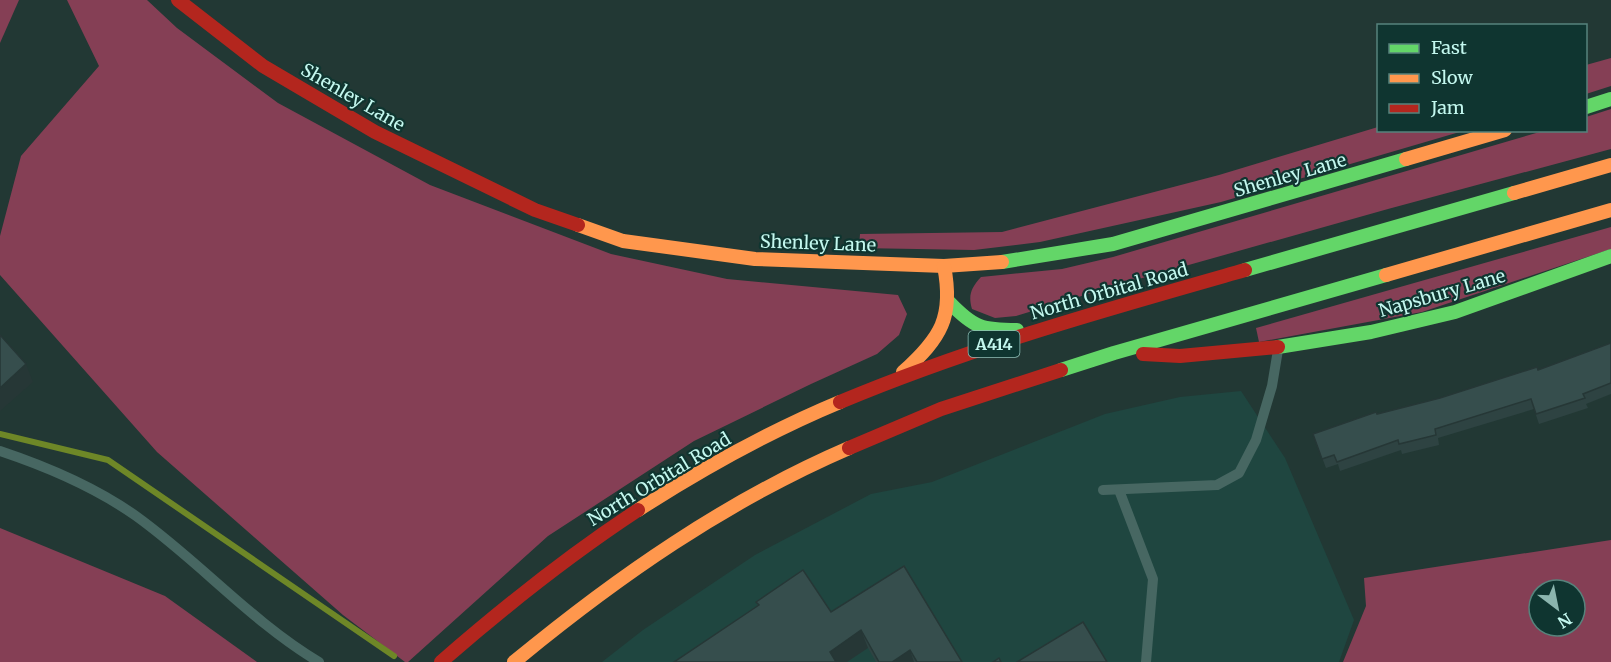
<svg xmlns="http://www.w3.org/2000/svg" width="1611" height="662" font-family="Merriweather,serif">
	<rect width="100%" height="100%" fill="#223834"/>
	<!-- built -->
	<polygon fill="#1f4640" points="1241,391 1285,458 1354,620 1339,662 602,662 643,630 755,555 871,494 932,482 1105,414 1180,397"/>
	<!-- green -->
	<g fill="#853f55" fill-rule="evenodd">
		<polygon points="0,0 19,0 0,43"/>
		<polygon points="67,0 147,0 177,28 278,103 430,185 611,254 727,279 898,295 907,314 899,335 877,354 811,384 694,441 548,536 408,662 405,662 343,615 157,452 0,275 0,236 21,156 99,66"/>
		<polygon points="1611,58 1611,86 1586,94 1586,65"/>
		<path d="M1611,109V149L1388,209L1121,284L1016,316L995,318L972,309C968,295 971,288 981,277L1062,269L1113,257L1543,131L1586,130V117Z"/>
		<polygon points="1378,127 1378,130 1463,131 1221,202 1040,242 974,250 859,248 860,234 1002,232 1219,175"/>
		<polygon points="1611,227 1611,249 1422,312 1259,342 1256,328"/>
		<polygon points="0,528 165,596 257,662 0,662"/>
		<path d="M1611,540V662H1343L1366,606L1364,578ZM1539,590H1575V626H1539Z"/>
	</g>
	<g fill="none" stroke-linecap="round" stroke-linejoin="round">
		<!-- stream -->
		<polyline stroke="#6e8727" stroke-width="6" points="0,434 108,460 394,656"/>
		<!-- lane -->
		<g stroke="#476762" stroke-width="10">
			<path d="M0,451C48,467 95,487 136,516C200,562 252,622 319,662"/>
			<polyline points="1103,490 1217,485 1239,473 1256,440 1272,386 1278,350"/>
			<polyline points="1119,490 1153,579 1146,662"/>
		</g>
		<!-- fast -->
		<g stroke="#63d668" stroke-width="14">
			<polyline points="1586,107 1611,99"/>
			<polyline points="1002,262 1113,244 1406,159"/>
			<polyline points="1245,270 1514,193"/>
			<path d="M949,302C974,328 982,330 1017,330"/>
			<polyline points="1278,347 1371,332 1455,312 1611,256"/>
			<polyline points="1061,370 1114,353 1386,275"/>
		</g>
		<!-- slow -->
		<g stroke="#ff974d" stroke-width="14">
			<polyline points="1406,159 1505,130"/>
			<polyline points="1514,193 1611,165"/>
			<polyline points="578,225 623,241 755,259 944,266 1002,262"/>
			<polyline points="1386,275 1611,210"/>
			<path d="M903,372C941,338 954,317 944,266"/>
			<path d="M638,510C702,469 770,431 840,402"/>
			<path d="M514,662C617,577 726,501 849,448"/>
		</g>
		<!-- jam -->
		<g stroke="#b3261e" stroke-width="14">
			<polyline points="178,0 263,66 375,132 535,210 578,225"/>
			<polyline points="1143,354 1180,356 1278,347"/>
			<path d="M840,402C971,347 1108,309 1245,270"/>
			<polyline points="849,448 941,409 1061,370"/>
			<path d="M441,662C504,607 568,556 638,510"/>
		</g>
	</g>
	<!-- wall -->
	<g fill="#2e4342">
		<polygon points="1611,343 1611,394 1586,404 1588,408 1539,424 1534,409 1438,438 1439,445 1402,454 1401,450 1340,471 1338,464 1326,468 1313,434 1377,414 1440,398 1538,370"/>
		<polygon points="756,602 831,612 962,662 876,662 868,648 758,606"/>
	</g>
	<!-- shaded-wall -->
	<g fill="#263736">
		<polygon points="26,364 33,382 0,411 0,388"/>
		<polygon points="861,630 868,648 847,662 833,662 830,652"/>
		<polygon points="910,650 914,662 892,662"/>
	</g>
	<!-- building -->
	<g fill="#364e4d" stroke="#263736" stroke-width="1.5">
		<polygon points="0,335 26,364 0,388"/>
		<polygon points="1611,343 1611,383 1583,394 1585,398 1536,414 1531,399 1435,429 1436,435 1399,444 1398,440 1337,462 1334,455 1322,459 1313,434 1376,412 1377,414 1440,398 1537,367 1538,370"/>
		<polygon points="904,566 962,662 917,662 910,650 892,662 879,662 861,630 830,652 836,662 674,662 759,605 756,602 803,570 831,612"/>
		<polygon points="1083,622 1107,662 1017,662"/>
		<polygon points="999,658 1001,662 993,662"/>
	</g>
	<g text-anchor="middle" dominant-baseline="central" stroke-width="4.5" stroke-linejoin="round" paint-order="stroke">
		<!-- shield labels -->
		<rect fill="#0f3530" stroke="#8ebeb6" stroke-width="1.5" x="968.5" y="331" width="51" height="26" rx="4.5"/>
		<g font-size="16" font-weight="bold" fill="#c4f8ef">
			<text x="994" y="344">A414</text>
		</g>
		<!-- street labels -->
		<g font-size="18" fill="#c4f8ef" stroke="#0f3530">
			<text transform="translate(353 97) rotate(30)">Shenley Lane</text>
			<text transform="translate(1290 175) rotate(-16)">Shenley Lane</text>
			<text transform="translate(818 243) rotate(2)">Shenley Lane</text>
			<text transform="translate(1109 291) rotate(-16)">North Orbital Road</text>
			<text transform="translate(1442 293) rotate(-16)">Napsbury Lane</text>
			<text transform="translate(659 479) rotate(-31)">North Orbital Road</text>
		</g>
	</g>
	<!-- legend -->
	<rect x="1377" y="24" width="210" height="108" fill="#0f3530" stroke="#57837c" stroke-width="1.5"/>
	<rect x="1389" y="44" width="30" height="9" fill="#63d668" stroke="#57837c" stroke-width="1.5"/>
	<text x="1431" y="54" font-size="18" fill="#c4f8ef">Fast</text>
	<rect x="1389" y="74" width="30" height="9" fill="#ff974d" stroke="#57837c" stroke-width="1.5"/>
	<text x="1431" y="84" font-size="18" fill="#c4f8ef">Slow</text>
	<rect x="1389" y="104" width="30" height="9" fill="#b3261e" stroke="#57837c" stroke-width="1.5"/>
	<text x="1431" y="114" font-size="18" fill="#c4f8ef">Jam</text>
	<!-- north arrow -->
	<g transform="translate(1557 608) rotate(148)"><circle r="28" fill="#0f3530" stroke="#57837c" stroke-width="1.5"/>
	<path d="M0-4.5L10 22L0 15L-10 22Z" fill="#8bb5ae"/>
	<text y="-9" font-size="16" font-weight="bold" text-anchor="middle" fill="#c4f8ef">N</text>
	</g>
</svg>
